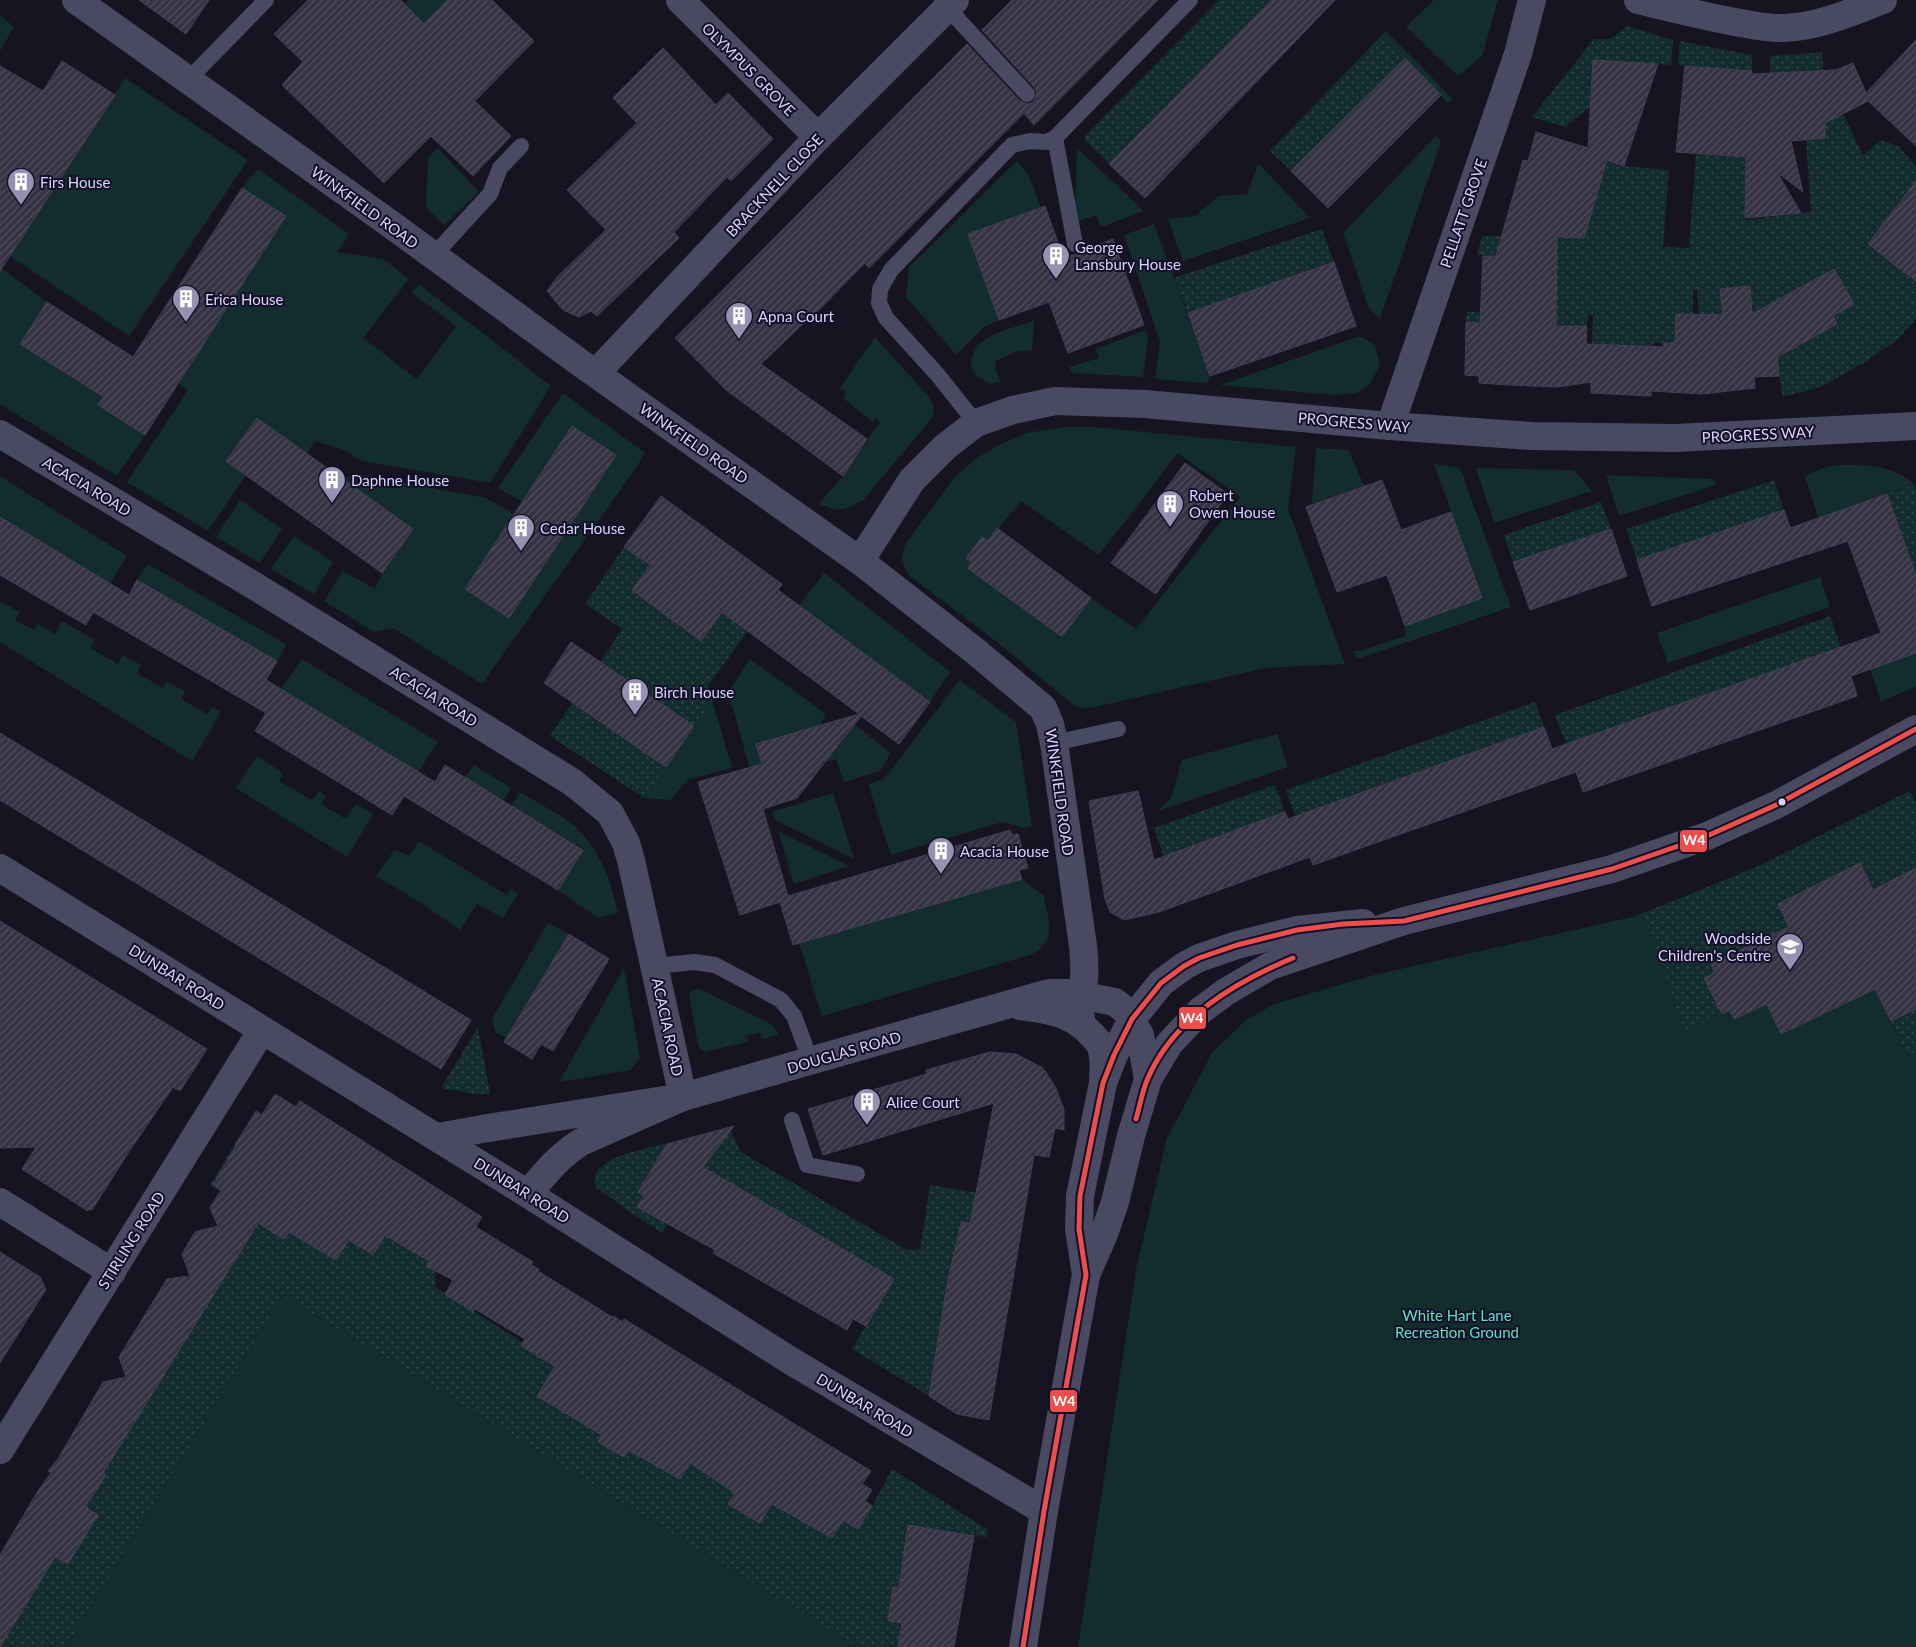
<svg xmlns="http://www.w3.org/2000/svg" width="1916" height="1647" font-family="Lato,sans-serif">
	<defs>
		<pattern id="garden-dots" width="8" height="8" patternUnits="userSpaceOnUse" patternTransform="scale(1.25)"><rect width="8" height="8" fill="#132c2d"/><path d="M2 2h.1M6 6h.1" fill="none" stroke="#354a4c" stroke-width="1.8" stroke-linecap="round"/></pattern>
		<pattern id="building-hatch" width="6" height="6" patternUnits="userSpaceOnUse" patternTransform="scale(1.25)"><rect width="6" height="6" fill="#343243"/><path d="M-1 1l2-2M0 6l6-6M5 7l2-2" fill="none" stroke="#514f5f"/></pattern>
	</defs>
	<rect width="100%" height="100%" fill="#161421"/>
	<!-- green -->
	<g fill="#132c2d" fill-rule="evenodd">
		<polygon points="408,0 448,0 424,24 405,4"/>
		<polygon points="1434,0 1498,0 1482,56 1458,76 1406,27"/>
		<polygon points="0,15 14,27 0,51"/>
		<polygon points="1386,31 1453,99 1448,103 1381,36"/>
		<polygon points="125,78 248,160 129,336 10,256"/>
		<polygon points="1436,136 1441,142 1380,319 1368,307 1343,233"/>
		<polygon points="438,148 479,192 444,225 426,207 428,158"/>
		<polygon points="1077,148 1144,211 1101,227 1096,215 1079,221 1075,210"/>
		<polygon points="1017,161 1029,176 1041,208 999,320 984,327 956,355 906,297 909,267"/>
		<polygon points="1258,163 1310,218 1183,261 1168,219 1195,216 1219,196 1247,194"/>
		<polygon points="258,169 349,234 338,252 383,259 409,279 363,338 417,379 456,326 412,293 419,284 551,386 490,483 362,461 342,449 315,441 307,453 257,418 226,461 246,475 208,531 127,482 188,390 178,383 286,216 242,188"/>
		<polygon points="1154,224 1210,376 1207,383 1155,379 1160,341 1124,235"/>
		<polygon points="0,267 47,302 20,344 104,397 99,406 145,435 117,476 0,404"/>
		<path d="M1034,321L1032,350L1015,352L996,361L995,365L1000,382L991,384C981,379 970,374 971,362C974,334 1013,328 1034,321Z"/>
		<polygon points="1146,330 1148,339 1143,377 1073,373 1069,367 1099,358 1096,349"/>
		<polygon points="1360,336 1375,345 1380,365 1370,384 1357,393 1335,395 1220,385"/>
		<path d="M875,337L929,397L934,406L933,417L863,500C843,511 841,512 819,504L843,476L880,422L876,418L873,422L843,398L846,392L840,388Z"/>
		<polygon points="563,393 645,453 636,468 482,684 393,628 374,632 324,601 343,571 375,589 382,573 413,529 342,479 358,474 486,498 514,514 465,589 509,618 616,455 572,426 522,502 498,488"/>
		<path d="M1063,427H1094L1296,447L1288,509L1345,664L1266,668L1095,707L1085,708L1075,706L988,635L907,574L902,559L905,545L953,479L978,457L999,445L1027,433ZM1178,453L1240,497L1136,629L1091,598L1062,638L968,569L972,563L966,558L982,537L988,541L1021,501L1099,555Z"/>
		<polygon points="1316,448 1349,450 1364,486 1312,504"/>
		<polygon points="1434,464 1460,468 1511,607 1357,659 1353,651 1360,651 1405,636 1405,626 1482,598"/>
		<path d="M1836,465C1863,465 1893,464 1914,484L1818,518L1805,476L1821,469Z"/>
		<polygon points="1476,468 1574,470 1592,491 1494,523"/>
		<polygon points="1606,475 1714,479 1716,485 1619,516"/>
		<polygon points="0,476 127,556 110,584 0,517"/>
		<polygon points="240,500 282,529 260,563 216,537"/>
		<polygon points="294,536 333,562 314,594 271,569"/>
		<polygon points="148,564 287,645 277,661 137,580"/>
		<polygon points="824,573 950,672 930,702 799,606"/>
		<polygon points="1820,577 1830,607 1668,663 1657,633"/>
		<polygon points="0,601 19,612 15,620 34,630 38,624 55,634 62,621 95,640 90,648 118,664 123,655 141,665 137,673 163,688 167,681 185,692 181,699 207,714 212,707 221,712 192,761 0,642"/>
		<polygon points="1916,653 1916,686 1881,702 1870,669"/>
		<polygon points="302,659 438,742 418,772 281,689"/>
		<polygon points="750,659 826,714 819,726 756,744 764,769 751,773 728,692"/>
		<polygon points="960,680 1016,722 1032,826 1024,828 1002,822 891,855 868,784 884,779"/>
		<polygon points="712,700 732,768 687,780 671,800 644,798"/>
		<polygon points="854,724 891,753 880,771 844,782 836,759 768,780 766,774 834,753"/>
		<polygon points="1277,734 1288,767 1158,811 1171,798 1182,760"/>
		<polygon points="257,756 283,773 279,781 312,800 319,791 326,796 321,804 346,819 356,804 373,814 347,857 236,788"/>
		<polygon points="474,765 511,788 503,801 465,778"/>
		<path d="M520,792C537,803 557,812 573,825C599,847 611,881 618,913L598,918L558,890L584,849L511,806Z"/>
		<polygon points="833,793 854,859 775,820 772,812"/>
		<polygon points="778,831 849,866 794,884"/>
		<polygon points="419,841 507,895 510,889 518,894 503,918 477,904 460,930 421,903 376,876 395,849 409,856"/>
		<path d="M1022,879L1044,896C1048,921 1058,938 1033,954L822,1016L799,943Z"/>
		<polygon points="1643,913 1684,1030 1729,1010 1734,1019 1767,1004 1782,1034 1875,989 1907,1056 1916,1052 1916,1647 1078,1647 1137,1265 1167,1138 1212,1053 1246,1020 1274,1004 1378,974 1632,917"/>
		<polygon points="548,923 569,934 506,1038 495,1032 492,1019"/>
		<polygon points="624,968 640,1058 630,1070 559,1082"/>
		<polygon points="694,989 700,989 771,1024 778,1033 777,1035 762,1039 760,1033 747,1036 748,1042 704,1052 701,1050 698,1045 689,995"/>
		<polygon points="283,1295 858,1647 65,1647"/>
	</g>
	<!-- garden -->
	<g fill="url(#garden-dots)" fill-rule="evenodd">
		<polygon points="1219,0 1272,0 1109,164 1083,138"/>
		<polygon points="1628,26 1673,40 1671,65 1593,60 1591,106 1565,127 1532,117 1594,39 1610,39"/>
		<polygon points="1381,36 1405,58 1291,171 1270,151"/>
		<polygon points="1680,41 1752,55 1752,71 1678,65"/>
		<path d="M1822,52L1823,71L1863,156L1880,140L1899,146L1916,167V247L1903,271L1916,281V319L1897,340L1865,362L1823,386L1783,397L1779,376L1701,341L1697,290H1693V314H1677L1675,343H1654L1653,346L1592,345L1593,315H1588L1587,326L1466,322L1467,312L1534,313L1557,256L1477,255L1482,236L1584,238L1605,160L1623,166L1669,170L1663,247L1689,248L1696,154L1747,158L1745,220L1811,212L1806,140L1825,138L1823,71L1770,73V56ZM1834,270L1850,297L1783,332Z"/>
		<polygon points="1322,229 1334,262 1188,313 1174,278"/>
		<polygon points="1774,480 1784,510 1637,560 1626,529"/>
		<polygon points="1914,484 1916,490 1916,578 1887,494"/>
		<polygon points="1601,502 1611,529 1513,562 1504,535"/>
		<polygon points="624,547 651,565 632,590 700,596 679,625 701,641 722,612 748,631 707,687 717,694 694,726 600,662 622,629 585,604"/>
		<polygon points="1830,616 1841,647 1566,744 1555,715"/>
		<polygon points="1535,702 1544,727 1295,816 1286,790"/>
		<polygon points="572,703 666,767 644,798 550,736"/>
		<polygon points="1275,785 1285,812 1164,857 1154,828"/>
		<polygon points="1910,791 1916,803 1916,868 1881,905 1860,863 1778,904 1789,927 1711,964 1715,973 1705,978 1722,1014 1684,1030 1643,913 1754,868"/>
		<polygon points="1916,1009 1916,1052 1907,1056 1891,1021"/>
		<polygon points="478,1027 490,1094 475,1094 441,1088"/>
		<polygon points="730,1130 741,1152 907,1250 920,1249 930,1185 1026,1201 1021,1232 960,1222 929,1396 852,1349 893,1280 699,1172"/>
		<polygon points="236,1142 280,1170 349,1240 372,1255 392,1221 437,1247 435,1287 826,1533 853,1499 872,1506 892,1469 988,1530 987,1537 919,1531 901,1647 858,1647 283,1295 65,1647 0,1647 0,1632 258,1215 210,1185"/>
		<path d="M667,1143L675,1148L660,1156L638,1192L644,1196L638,1207L667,1225L662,1233L633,1214L597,1188C582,1158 648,1149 667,1143Z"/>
	</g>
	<!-- building -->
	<g fill="url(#building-hatch)" stroke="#433f54">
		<polygon points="139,0 209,0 186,34"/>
		<polygon points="308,0 401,0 424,24 448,0 492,0 534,41 475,101 511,136 473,176 431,136 384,183 282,85 303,62 274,34"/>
		<polygon points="1012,0 1158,0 1034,125 1024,113 869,268 865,263 815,314 814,313 761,364 867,439 843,476 726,390 675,338 967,44 1020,101 1029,104 1034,101 1037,92 1034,87 982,30"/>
		<polygon points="1272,0 1335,0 1145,198 1109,164"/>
		<polygon points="1916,40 1916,146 1868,101 1825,123 1825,138 1791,141 1803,192 1777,172 1801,213 1745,218 1746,157 1676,152 1685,66 1752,71 1752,74 1836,70 1853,63 1866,93"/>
		<polygon points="663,48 716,105 728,93 773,139 731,181 727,177 674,232 679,238 597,316 591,311 579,317 563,310 547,291 558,276 606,230 567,190 637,123 613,98"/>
		<polygon points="1405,58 1441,95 1328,208 1291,171"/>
		<polygon points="1593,60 1658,64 1624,166 1607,160 1584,238 1557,237 1556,326 1587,326 1586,344 1663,347 1664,343 1675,343 1676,314 1723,315 1720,289 1750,286 1752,314 1834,269 1854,304 1833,316 1837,324 1777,357 1779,376 1754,377 1755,388 1703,394 1651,391 1651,396 1591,393 1591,382 1557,387 1510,385 1479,383 1479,376 1465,375 1466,322 1480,323 1483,256 1496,256 1523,160 1528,161 1536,132 1588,148"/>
		<polygon points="62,61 115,95 0,271 0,66 43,91"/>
		<polygon points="1916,181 1916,281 1868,244"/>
		<polygon points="242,188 286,216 145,435 98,405 104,397 20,344 47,302 133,357"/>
		<polygon points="1045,206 1063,257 1077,254 1113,239 1144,325 1068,353 1049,302 999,320 968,234"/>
		<polygon points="1334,262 1356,326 1210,376 1188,313"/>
		<polygon points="257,418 413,529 382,573 226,461"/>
		<polygon points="572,426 616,455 509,618 465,589"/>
		<polygon points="1185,463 1228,494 1156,594 1111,563"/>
		<polygon points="1382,480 1401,530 1451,512 1482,598 1405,626 1387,575 1337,592 1306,507"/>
		<polygon points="1887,494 1916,576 1916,653 1851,676 1857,696 1583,792 1576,772 1313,865 1310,857 1159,912 1124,920 1110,912 1105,899 1089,801 1138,791 1154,860 1285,812 1288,819 1544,727 1552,749 1881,633 1848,541 1652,606 1637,560 1784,510 1790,528"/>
		<polygon points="661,496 782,584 778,590 930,702 899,744 861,716 797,798 763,809 788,896 1010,830 1012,835 1018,834 1028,868 1019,870 1022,879 793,945 780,902 740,915 698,782 762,764 756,744 859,714 722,612 701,641 632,590 651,565 624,547"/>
		<polygon points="0,517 129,595 137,580 277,661 266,680 435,782 445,765 583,850 558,890 404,796 392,815 255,731 266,713 93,612 86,625 0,575"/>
		<polygon points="997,528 1091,598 1062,637 967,568 972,563 966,558 982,537 988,541"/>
		<polygon points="1611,529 1627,576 1530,610 1513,562"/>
		<polygon points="571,642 694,726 666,767 544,683"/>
		<polygon points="0,733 471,1020 441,1069 0,800"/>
		<polygon points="1860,863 1873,890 1916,868 1916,1009 1891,1021 1875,989 1781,1034 1767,1004 1734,1019 1729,1010 1722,1014 1704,978 1715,973 1711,964 1789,927 1778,904"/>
		<polygon points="0,921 207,1049 180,1091 173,1087 126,1156 92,1210 89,1209 88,1211 22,1169 36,1147 0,1148"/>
		<polygon points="569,934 609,959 553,1051 541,1044 532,1059 504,1042"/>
		<polygon points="990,1052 1016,1054 1043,1068 1056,1088 1064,1110 1064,1130 1055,1128 1049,1157 1034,1155 989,1420 957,1414 929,1396 947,1285 961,1222 970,1223 994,1103 823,1155 808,1109 927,1074 926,1070"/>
		<polygon points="275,1094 296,1107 300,1101 482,1217 476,1227 533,1262 531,1265 539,1269 538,1271 612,1317 613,1316 623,1322 624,1319 871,1471 862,1484 872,1490 865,1501 872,1506 858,1529 843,1520 832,1538 772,1504 760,1523 728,1504 735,1493 690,1463 680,1479 628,1450 624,1457 598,1442 602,1435 537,1396 555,1366 521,1346 525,1339 475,1309 473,1312 445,1294 453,1280 426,1266 429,1261 385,1235 373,1255 349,1240 336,1260 289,1232 284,1239 258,1223 103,1473 106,1475 85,1507 98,1515 68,1564 55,1557 0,1647 0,1555 38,1491 51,1473 48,1471 58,1459 103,1382 126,1377 119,1357 167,1279 190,1276 182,1254 195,1232 218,1226 210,1208 221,1190 213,1185 236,1146 235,1145 256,1111 262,1115"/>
		<polygon points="734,1126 703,1167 894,1279 866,1326 853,1319 847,1330 713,1253 715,1250 637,1207 644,1196 638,1192 667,1144"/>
		<polygon points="0,1252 40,1277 46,1289 0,1363"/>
		<polygon points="908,1525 974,1536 954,1647 898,1647 902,1623 888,1621 893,1587 899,1588"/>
	</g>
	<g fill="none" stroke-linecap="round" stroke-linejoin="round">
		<!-- service -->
		<g stroke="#4a4962" stroke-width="16">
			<polyline points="942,2 1027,94"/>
			<polyline points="187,81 266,0"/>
			<polyline points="1055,138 1075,244"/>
			<polyline points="433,256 490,194 500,168 521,146"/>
			<polyline points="976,423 937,374 886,318 879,303 880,289 891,270 1012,145 1030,141 1047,142 1055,138 1190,0"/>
			<polyline points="1054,743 1118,729"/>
			<polyline points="655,966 694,962 715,965 781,1000 794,1016 811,1062"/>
			<polyline points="792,1120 807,1165 857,1174"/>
		</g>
		<!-- minor -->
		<g stroke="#4a4962" stroke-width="28">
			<path d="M76,0L389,223L579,362L860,561L975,651L1043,708L1050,724L1054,743L1083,946C1084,957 1085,967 1084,978C1082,996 1078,1005 1082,1025"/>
			<polyline points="680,0 818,137"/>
			<path d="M1638,0C1670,8 1702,16 1735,22C1751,25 1768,29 1784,28C1818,27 1852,12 1883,0"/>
			<polyline points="596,373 818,137 955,0"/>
			<polyline points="1390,426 1518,54 1532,0"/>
			<path d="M0,434L253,585L572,782L610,813L626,843L631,860L683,1097L581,1142C559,1156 545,1173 528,1194"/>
			<polyline points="860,561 912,480 945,447 976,423 1013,410 1055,401 1145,404 1390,426 1531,436 1675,438 1916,426"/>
			<path d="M1020,1006C1047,1009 1072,1013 1091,1034C1094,1037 1097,1040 1099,1043C1106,1055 1103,1070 1103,1083"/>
			<polyline points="438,1137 482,1129 683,1097 1049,993 1068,993 1115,1002 1126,1011 1140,1035 1148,1079"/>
			<polyline points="0,1202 112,1272"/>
			<polyline points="0,1450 262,1030"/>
		</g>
		<!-- tertiary -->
		<g stroke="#4a4962" stroke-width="28">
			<polyline points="0,868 528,1194 791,1361 1044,1511"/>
			<polyline points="1086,1275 1079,1229 1080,1196 1103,1083 1114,1055 1132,1019 1161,983 1184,966 1199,958 1237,945 1297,930 1363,923"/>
			<polyline points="1023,1647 1044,1511 1086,1275 1104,1234 1115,1202 1131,1136 1148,1079 1169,1044 1201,1010 1227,991 1270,966 1404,921 1612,869 1707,836 1776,805 1916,729"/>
		</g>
		<defs>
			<g id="bus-1">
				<path d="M1136,1119C1140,1106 1142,1091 1148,1078C1174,1018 1235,982 1293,958"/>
				<polyline points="1023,1647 1044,1511 1086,1275 1079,1229 1080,1196 1103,1083 1114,1055 1132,1019 1161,983 1184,966 1199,958 1237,945 1297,930 1343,924 1404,921 1612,869 1707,836 1776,805 1916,729"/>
			</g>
		</defs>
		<!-- bus-1 casing -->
		<use href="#bus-1" stroke="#130f26" stroke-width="9"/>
		<!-- bus-1 -->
		<use href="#bus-1" stroke="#ec4f4b" stroke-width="5"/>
	</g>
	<!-- icons -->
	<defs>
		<symbol id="building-pin" viewBox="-11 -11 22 30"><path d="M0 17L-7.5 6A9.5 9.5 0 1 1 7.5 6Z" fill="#9591b1" stroke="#130f26"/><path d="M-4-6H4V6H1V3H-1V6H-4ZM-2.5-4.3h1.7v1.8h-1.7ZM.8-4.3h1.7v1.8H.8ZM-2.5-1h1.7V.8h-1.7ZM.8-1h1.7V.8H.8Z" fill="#fff"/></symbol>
		<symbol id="school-pin" viewBox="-11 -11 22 30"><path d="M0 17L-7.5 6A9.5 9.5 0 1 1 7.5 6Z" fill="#9591b1" stroke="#130f26"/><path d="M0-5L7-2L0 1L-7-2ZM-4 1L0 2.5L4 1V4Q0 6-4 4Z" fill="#fff"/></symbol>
	</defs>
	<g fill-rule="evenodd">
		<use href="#building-pin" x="5" y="166" width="32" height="43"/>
		<use href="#building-pin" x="1040" y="240" width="32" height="43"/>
		<use href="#building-pin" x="170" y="283" width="32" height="43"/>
		<use href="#building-pin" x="723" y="300" width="32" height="43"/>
		<use href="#building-pin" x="316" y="464" width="32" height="43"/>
		<use href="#building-pin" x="1154" y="488" width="32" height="43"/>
		<use href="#building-pin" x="505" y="512" width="32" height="43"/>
		<use href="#building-pin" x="619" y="676" width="32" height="43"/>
		<use href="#building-pin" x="925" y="835" width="32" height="43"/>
		<use href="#school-pin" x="1774" y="931" width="32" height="43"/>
		<use href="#building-pin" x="851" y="1086" width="32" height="43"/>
	</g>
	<!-- markers -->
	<circle fill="#d9d4ff" stroke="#130f26" stroke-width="2" cx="1782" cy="802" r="4.5"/>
	<g text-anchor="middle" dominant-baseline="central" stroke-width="4" stroke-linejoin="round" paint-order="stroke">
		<!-- street labels -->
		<g font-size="15" fill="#d9d4ff" stroke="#130f26">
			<text transform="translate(749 69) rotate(45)">OLYMPUS GROVE</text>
			<text transform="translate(774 185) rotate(-47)">BRACKNELL CLOSE</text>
			<text transform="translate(365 207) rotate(36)">WINKFIELD ROAD</text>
			<text transform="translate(1463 213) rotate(-71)">PELLATT GROVE</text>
			<text transform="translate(1354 422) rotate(5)">PROGRESS WAY</text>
			<text transform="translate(1758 434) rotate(-3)">PROGRESS WAY</text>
			<text transform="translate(694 443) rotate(35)">WINKFIELD ROAD</text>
			<text transform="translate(87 486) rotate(31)">ACACIA ROAD</text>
			<text transform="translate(434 696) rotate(32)">ACACIA ROAD</text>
			<text transform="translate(1060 792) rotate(82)">WINKFIELD ROAD</text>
			<text transform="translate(177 977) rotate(32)">DUNBAR ROAD</text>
			<text transform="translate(668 1027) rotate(78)">ACACIA ROAD</text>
			<text transform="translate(844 1052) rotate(-16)">DOUGLAS ROAD</text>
			<text transform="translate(522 1190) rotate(32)">DUNBAR ROAD</text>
			<text transform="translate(131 1240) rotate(-58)">STIRLING ROAD</text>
			<text transform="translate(865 1405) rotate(31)">DUNBAR ROAD</text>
		</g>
		<!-- poi labels -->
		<g font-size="15" fill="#d9d4ff" stroke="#130f26" text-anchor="start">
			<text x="40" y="182">Firs House</text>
			<text x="1075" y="247">George<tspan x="1075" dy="17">Lansbury House</tspan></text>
			<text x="205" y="299">Erica House</text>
			<text x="758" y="316">Apna Court</text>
			<text x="351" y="480">Daphne House</text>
			<text x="1189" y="495">Robert<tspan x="1189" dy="17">Owen House</tspan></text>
			<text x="540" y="528">Cedar House</text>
			<text x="654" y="692">Birch House</text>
			<text x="960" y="851">Acacia House</text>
			<text x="1771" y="938" text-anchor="end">Woodside<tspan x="1771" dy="17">Children's Centre</tspan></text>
			<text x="886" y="1102">Alice Court</text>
		</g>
		<!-- park labels -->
		<g font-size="15" fill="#5fe0c0" stroke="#130f26">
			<text x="1457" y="1315">White Hart Lane<tspan x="1457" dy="17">Recreation Ground</tspan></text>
		</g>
	</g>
	<g stroke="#130f26" stroke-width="2">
		<rect x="1679" y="829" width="29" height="24" rx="5" fill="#ec4f4b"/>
		<rect x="1178" y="1006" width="29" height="24" rx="5" fill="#ec4f4b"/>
		<rect x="1049" y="1389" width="29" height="24" rx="5" fill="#ec4f4b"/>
	</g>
	<g font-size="14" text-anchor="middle" font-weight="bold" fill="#fff">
		<text x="1694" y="845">W4</text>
		<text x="1192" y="1023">W4</text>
		<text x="1064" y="1406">W4</text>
	</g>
</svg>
